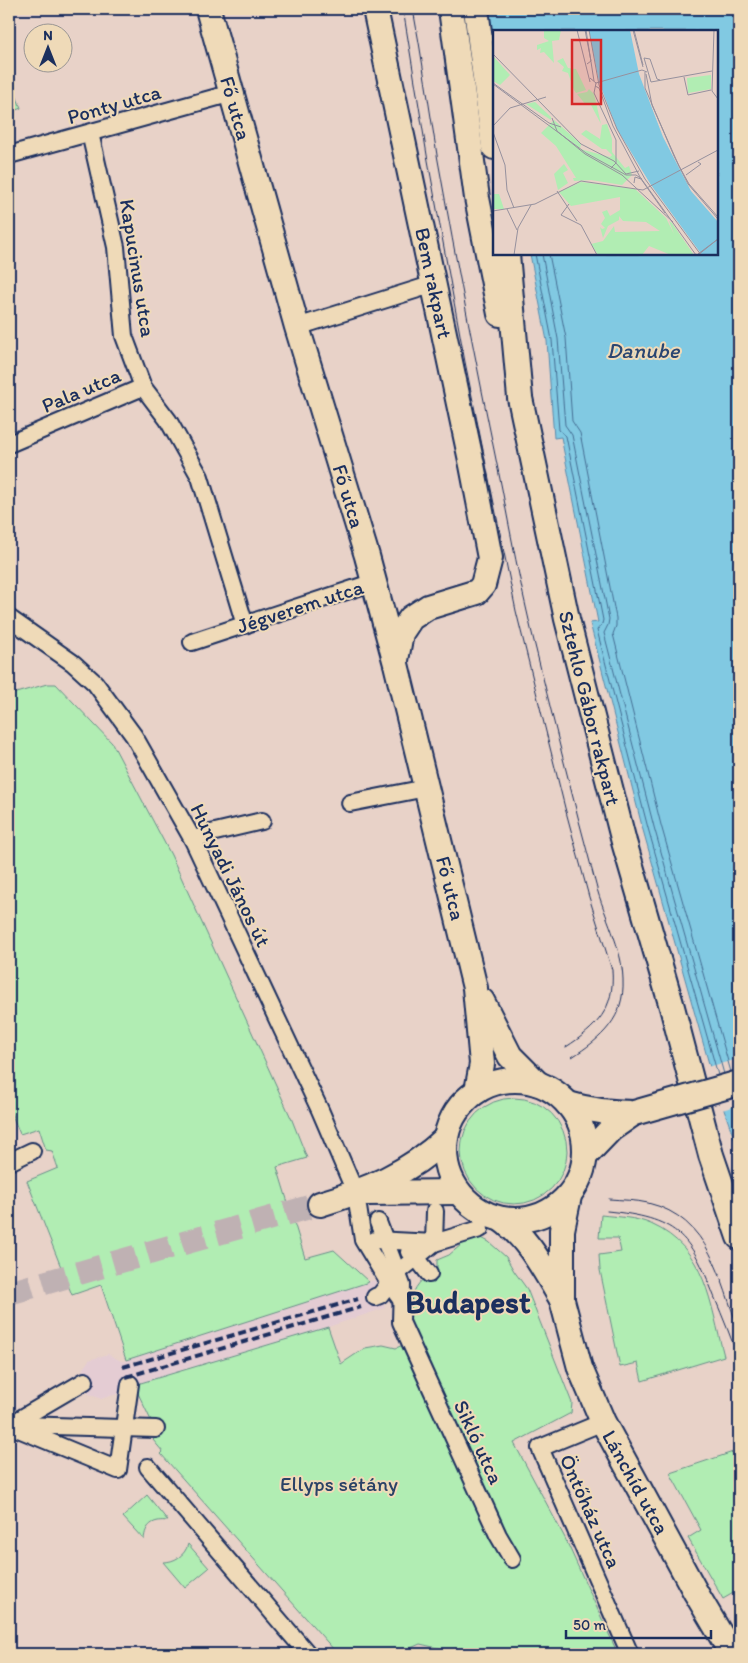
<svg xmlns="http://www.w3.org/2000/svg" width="748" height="1663" font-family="Itim,sans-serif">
	<rect width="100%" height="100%" fill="#e8d2c8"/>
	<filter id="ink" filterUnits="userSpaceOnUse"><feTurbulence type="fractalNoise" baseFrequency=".02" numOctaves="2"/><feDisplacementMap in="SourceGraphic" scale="10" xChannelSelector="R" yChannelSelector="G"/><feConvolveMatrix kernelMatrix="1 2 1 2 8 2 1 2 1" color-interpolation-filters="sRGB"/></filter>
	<g filter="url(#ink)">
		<!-- built -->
		<polygon fill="#e4ccd3" points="375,1280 385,1308 328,1327 134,1385 128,1385 120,1393 101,1399 89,1394 82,1370 89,1360 108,1354 121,1361 124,1361"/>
		<!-- green -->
		<g fill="#b1edb3" stroke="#668e88">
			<polygon points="9,77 21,108 9,113"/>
			<polygon points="47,684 56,684 112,743 171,855 292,1120 307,1158 277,1167 305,1258 334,1250 369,1282 126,1360 101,1285 72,1295 27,1181 58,1168 52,1151 46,1150 39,1128 20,1134 9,1108 9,695"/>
			<circle cx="514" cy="1151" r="53"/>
			<path d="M601,1215C618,1217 635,1217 651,1224C707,1249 710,1304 724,1356L642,1381L638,1363L620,1367L600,1270L599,1255L621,1252L618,1238H599Z"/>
			<path d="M474,1234L489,1242L506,1257L514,1271L527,1289L572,1403L571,1413L514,1443L565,1538L618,1654H464L420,1644L397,1654H333L335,1651L161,1454L163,1452L153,1440L158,1435L134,1385L328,1327L341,1364L365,1348L383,1345L396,1348L410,1342C410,1311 404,1286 437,1270V1260L449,1255Z"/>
			<polygon points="739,1450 739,1598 735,1592 723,1599 688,1538 701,1530 670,1473"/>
			<path d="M147,1495L168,1521C153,1519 145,1525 144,1540L123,1517Z"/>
			<path d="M188,1544L209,1568L185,1588L163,1562C174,1562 185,1556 188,1544Z"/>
		</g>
		<!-- water -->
		<polygon fill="#81c9e2" stroke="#588bad" points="489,9 739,9 739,1152 715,1085 643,830 590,623 598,622 561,437 554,438 547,341 530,254 717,254 717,31 494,31 494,45"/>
		<!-- pier -->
		<polygon fill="#e8d2c8" points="739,1059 739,1105 722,1110 707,1067"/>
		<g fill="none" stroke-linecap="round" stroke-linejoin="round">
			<!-- shore -->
			<g stroke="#446d93" stroke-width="1">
				<polyline points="535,254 552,340 559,430 566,436 603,620 602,624 597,630 648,828 718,1075"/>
				<polyline points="542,254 558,339 565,425 572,435 609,619 608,625 604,633 654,827 724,1074"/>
				<polyline points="549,254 566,338 572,421 580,433 616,618 616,626 613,634 661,825 731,1072"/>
			</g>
			<!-- secondary-tunnel -->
			<polyline stroke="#bfb1b3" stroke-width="24" stroke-dasharray="24 12" stroke-linecap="butt" points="9,1293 320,1204"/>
			<defs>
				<g id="street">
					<polyline points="90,133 116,247 124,336 143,387 168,420 200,477 245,625"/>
					<polyline points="9,155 232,93"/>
					<polyline points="297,327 434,284"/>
					<polyline points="9,444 143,387"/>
					<polyline points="9,618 73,663 95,683 134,736 193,840 320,1110 356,1194 363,1240 389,1283 402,1301"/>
					<polyline points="192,642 374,582"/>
					<polyline points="350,803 426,788"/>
					<polyline points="193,840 211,833 262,821"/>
					<polyline points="9,1162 32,1151"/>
					<polyline points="378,1222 402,1285 401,1322 498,1535 512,1559"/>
					<polyline points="375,1240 434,1243 480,1229"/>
					<polyline points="409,1252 416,1257 429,1274"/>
					<polyline points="375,1297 380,1295 397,1273 434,1243 435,1211"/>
					<polyline points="603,1422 540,1448 630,1654"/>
					<polyline points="9,1425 118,1470 130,1384"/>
					<polyline points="10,1425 85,1381"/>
					<polyline points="20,1425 156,1429"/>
					<polyline points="148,1467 308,1654"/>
				</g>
				<g id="secondary">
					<polyline points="208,9 297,327 367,556 396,664 475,988 482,1064 477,1091"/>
					<polyline points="375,9 472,465 490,558 483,585 477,592 428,607 411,618 401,633 396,660"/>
					<polyline points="451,9 477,198 500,314"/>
					<polyline points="476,9 494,147"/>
					<polyline points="507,254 520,398 567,619 624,842 672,1007 711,1155 739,1237"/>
					<polyline points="482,1001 510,1056 537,1083"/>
					<circle cx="515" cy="1150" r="70"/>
					<path d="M568,1104C591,1111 611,1113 634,1113"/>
					<polyline points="586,1155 611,1129 634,1113"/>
					<polyline points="367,1193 458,1192"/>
					<polyline points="569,1196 562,1230 562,1300 580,1368 603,1422 696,1593 732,1654"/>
					<path d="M320,1204C367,1190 409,1173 445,1139"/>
					<path d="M501,1219C529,1239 544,1270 561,1298"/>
				</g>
			</defs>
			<!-- street casing -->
			<use href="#street" stroke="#1b2f5e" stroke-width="20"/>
			<!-- secondary casing -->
			<use href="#secondary" stroke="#1b2f5e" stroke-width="28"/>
			<!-- street -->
			<use href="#street" stroke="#efdab8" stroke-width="16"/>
			<!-- secondary -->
			<use href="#secondary" stroke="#efdab8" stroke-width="24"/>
			<!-- tram -->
			<g stroke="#1b2f5e" stroke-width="1">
				<path d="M403,9L427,155L465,362L516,611L565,808L589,897L612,970C615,1009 597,1027 566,1047"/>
				<path d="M413,9C422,57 429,106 437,155C457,267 479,378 502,489C511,536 520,583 531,629C552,715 573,800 596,885C604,916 622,947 623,979C625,1018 602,1038 572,1057"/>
				<path d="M609,1199C622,1200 635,1200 648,1203C710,1218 720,1279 739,1331"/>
				<path d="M607,1211C676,1218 690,1233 714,1296C723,1318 732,1339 739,1361"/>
			</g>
			<!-- rail -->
			<g stroke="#1b2f5e" stroke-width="4" stroke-dasharray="8 4" stroke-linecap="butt">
				<polyline points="123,1367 358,1299"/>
				<polyline points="126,1377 361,1307"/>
			</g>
			<defs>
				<polyline id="secondary-bridge" points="634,1113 739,1083"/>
			</defs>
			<!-- secondary-bridge casing -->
			<use href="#secondary-bridge" stroke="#1b2f5e" stroke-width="28" stroke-linecap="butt"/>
			<!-- secondary-bridge -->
			<use href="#secondary-bridge" stroke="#efdab8" stroke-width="24"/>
		</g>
	</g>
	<g text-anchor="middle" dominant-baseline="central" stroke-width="4" stroke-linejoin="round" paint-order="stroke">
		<!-- street labels -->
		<g font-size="21" fill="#1b2f5e" stroke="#efdab8">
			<text transform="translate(114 104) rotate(-16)">Ponty utca</text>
			<text transform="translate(236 108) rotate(74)">Fő utca</text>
			<text transform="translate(138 268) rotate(81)">Kapucinus utca</text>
			<text transform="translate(434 283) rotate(78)">Bem rakpart</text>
			<text transform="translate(81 390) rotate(-23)">Pala utca</text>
			<text transform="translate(349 496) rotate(73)">Fő utca</text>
			<text transform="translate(300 606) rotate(-18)">Jégverem utca</text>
			<text transform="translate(590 708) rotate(76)">Sztehlo Gábor rakpart</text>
			<text transform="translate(231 875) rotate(64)">Hunyadi János út</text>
			<text transform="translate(451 888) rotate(76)">Fő utca</text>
			<text transform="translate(479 1442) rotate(65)">Sikló utca</text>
			<text transform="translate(636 1482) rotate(61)">Lánchíd utca</text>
			<text transform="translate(591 1511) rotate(66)">Öntőház utca</text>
		</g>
		<!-- park labels -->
		<g font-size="21" fill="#2a4266" stroke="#efdab8">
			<text x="339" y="1483">Ellyps sétány</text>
		</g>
		<!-- water labels -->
		<g font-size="22" font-style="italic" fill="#2a4672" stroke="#efdab8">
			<text x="643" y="350">Danube</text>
		</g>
		<!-- town labels -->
		<g font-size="31" font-weight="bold" fill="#1b2f5e" stroke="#efdab8">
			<text x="468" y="1302">Budapest</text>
		</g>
	</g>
	<!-- overview -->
	<g transform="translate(493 30)">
		<rect width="225" height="225" fill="#e8d2c8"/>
		<path d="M51,0H68L66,10L59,11L61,33L51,22L47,23L48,18L44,20V15L56,11L51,8ZM0,26L17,45L7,55L0,51ZM70,28L75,38L83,39L93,60L83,63L81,60L75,43L69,41L71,37L64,31ZM218,45V59L195,63L194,48ZM96,59L101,64L108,94L98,75H93L84,64L94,62ZM42,72L58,87V90L33,74ZM61,90L88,114L87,119L117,127L119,125L113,119H109L88,104L93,100L107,109L109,95L114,94L119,109V122L132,138L136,136L139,145L129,155L98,150L81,151L80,148H83L63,116L48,103ZM71,134L75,140L70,143L75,153L65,160L61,144ZM88,152L142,159L173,188L181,204L176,191L179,193L201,225H178L156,216L149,225H105L98,214L110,211L121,196L122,202L167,201L153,192L130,191L126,186V190L115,196L110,208L107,197L109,199L112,198L108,194L112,188L109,182L114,180L117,186L127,180V167L78,176L66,162ZM0,164H6L11,179H0Z" fill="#b1edb3"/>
		<path d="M96,0H137L146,44L170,107L198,161L225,192V225H209L158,155L124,99L106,52Z" fill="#81c9e2"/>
		<path fill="none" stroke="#96919e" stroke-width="1" d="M84,0L97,52M92,0L98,31L94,34M93,0L101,51M96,0L106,55L124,99L152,149L208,225M140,0L150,37M141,0L150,35M221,0L219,61L225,69M0,24L88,114L121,131L133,144L146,141M152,42V58L181,126L195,154L225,189M153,44L159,75L186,136L196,154L225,187M191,47L195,65L218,60M97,48L103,53L149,40L154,42M167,50L164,49L157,29L151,28L158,52L219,41M0,53L56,93L68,97M103,53L101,63L123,110V133L118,138M0,54L93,123L133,145H143L149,149M102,56L106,58L120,96L147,147L203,225M59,88L64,101L92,124L129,145L180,192M0,96L17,78L53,67M0,102L12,135L14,160L21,178M193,145L208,134L205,132M141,153L142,147L148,149L172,183M64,161L84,191M76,174L68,185L88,195L104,225M14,179L24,200M0,181L42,174L88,151L150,160L225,120M205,224L225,209M21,225L25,198L38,175M205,225L225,209"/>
		<path fill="#d62828" fill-opacity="0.15" stroke="#d62828" stroke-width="2.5" d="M79,10H108V74H79Z"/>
		<rect width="225" height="225" fill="none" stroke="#1b2f5e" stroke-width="2.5"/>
	</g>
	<!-- margin -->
	<rect width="748" height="1663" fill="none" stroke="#efdab8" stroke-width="30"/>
	<rect x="15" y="15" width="718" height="1633" fill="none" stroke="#1b2f5e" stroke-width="2" filter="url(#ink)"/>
	<!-- north arrow -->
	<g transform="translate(48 48)"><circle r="24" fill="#efdab8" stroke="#9a9694"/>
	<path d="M0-4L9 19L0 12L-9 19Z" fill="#1b2f5e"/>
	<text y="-8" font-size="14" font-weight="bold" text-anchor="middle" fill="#1b2f5e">N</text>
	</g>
	<!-- scale -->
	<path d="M566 1630v8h145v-8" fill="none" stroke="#1b2f5e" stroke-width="2.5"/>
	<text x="573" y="1630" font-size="15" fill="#1b2f5e" stroke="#efdab8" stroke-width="4" paint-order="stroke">50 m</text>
</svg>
